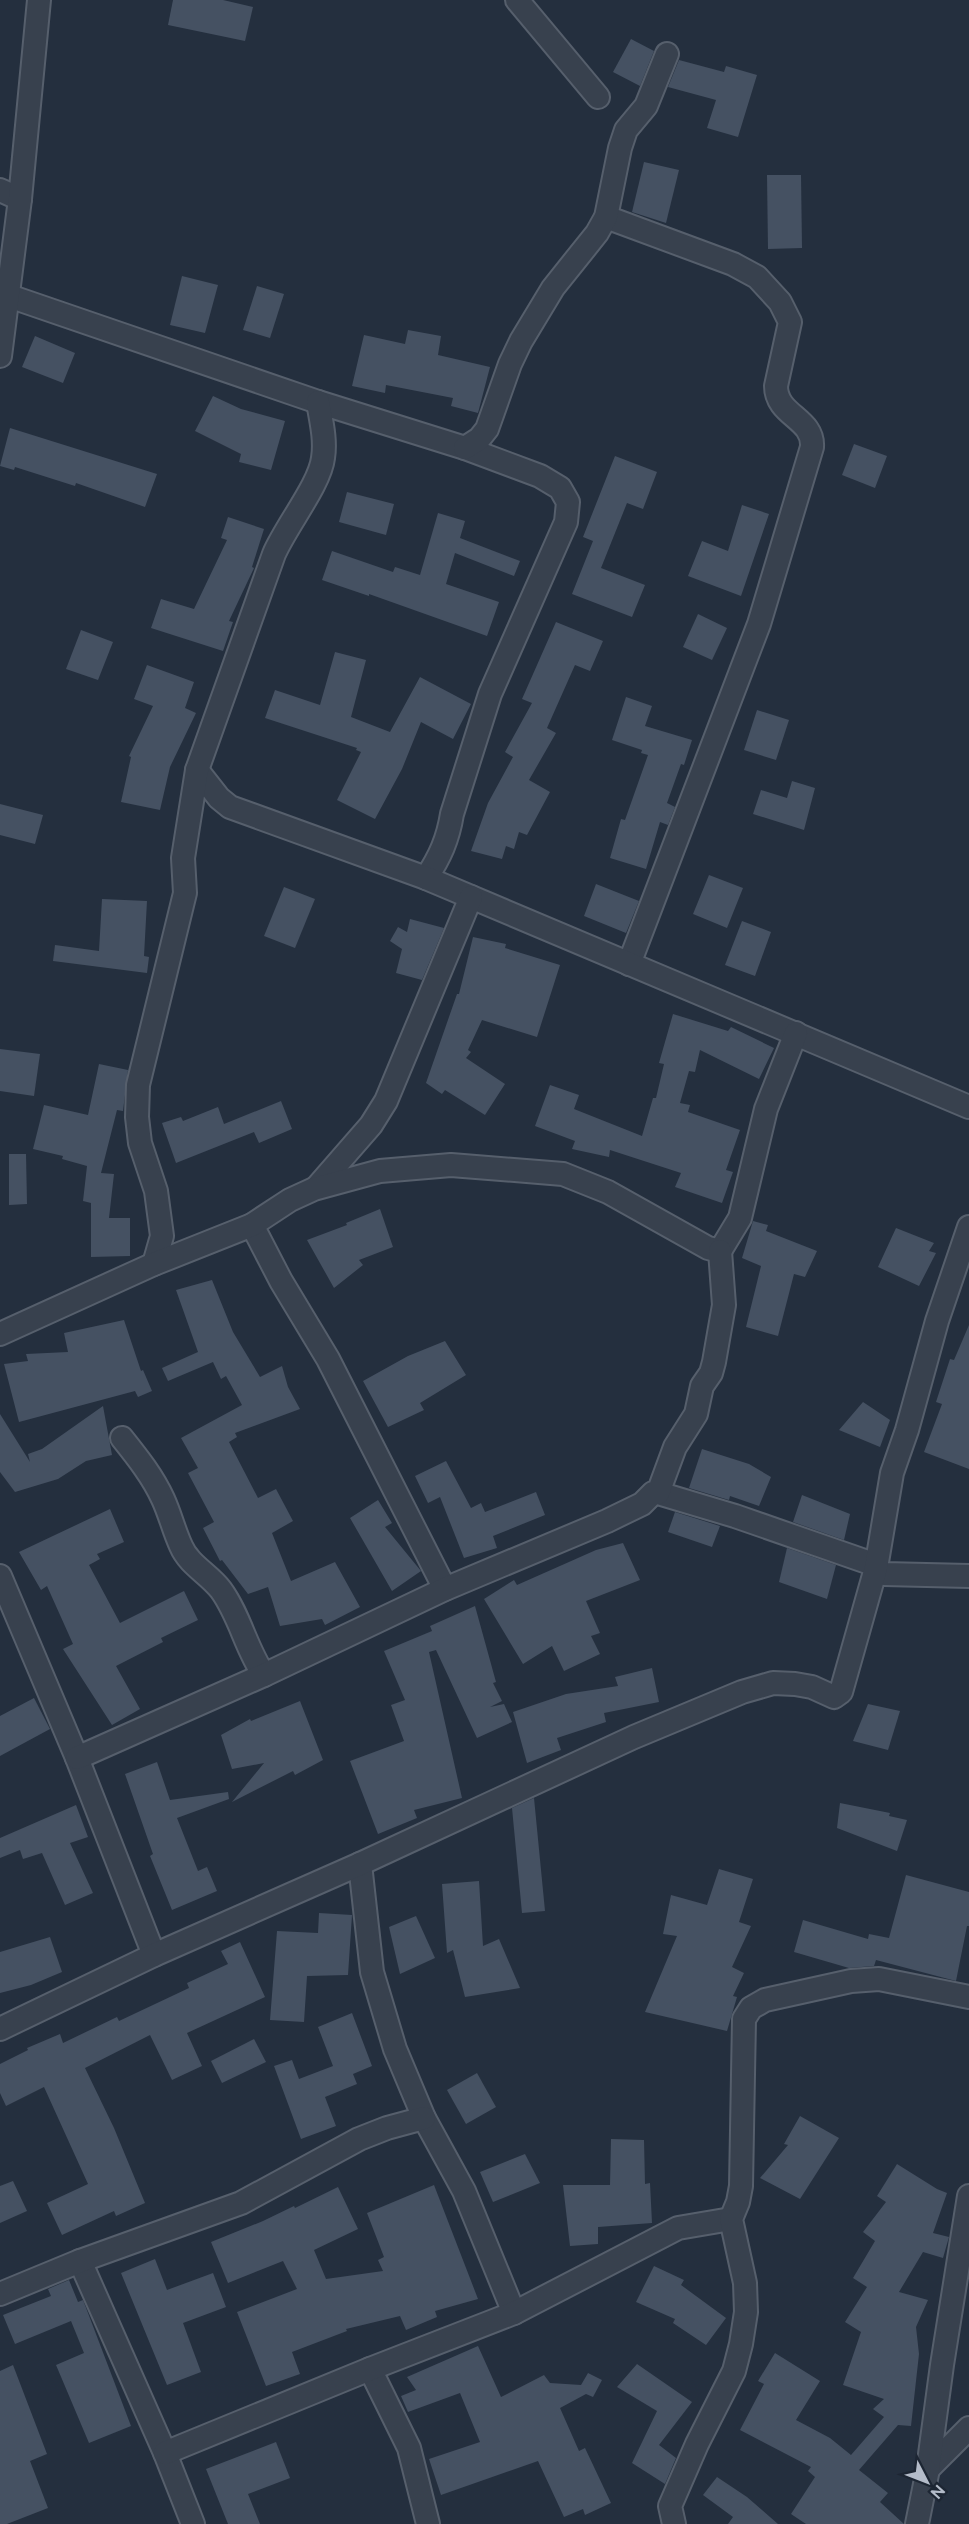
<svg xmlns="http://www.w3.org/2000/svg" width="969" height="2524" font-family="Raleway,sans-serif">
	<rect width="100%" height="100%" fill="#242f3e"/>
	<!-- building -->
	<g fill="#455162">
		<polygon points="173,0 223,0 253,7 245,41 168,25"/>
		<polygon points="631,39 654,51 640,86 613,72"/>
		<polygon points="679,60 724,72 726,66 757,75 738,137 707,128 716,100 668,87"/>
		<polygon points="644,162 679,170 666,223 632,212"/>
		<polygon points="767,175 801,175 802,248 768,249"/>
		<polygon points="182,276 218,285 205,333 170,325"/>
		<polygon points="257,286 284,294 270,338 243,330"/>
		<polygon points="408,330 441,336 438,355 490,367 478,413 451,406 453,398 386,385 385,393 352,386 364,335 405,344"/>
		<polygon points="35,336 75,353 63,383 22,367"/>
		<polygon points="213,396 241,409 285,421 271,470 239,462 241,454 195,431"/>
		<polygon points="10,428 157,474 145,507 76,483 75,486 15,467 14,470 0,466"/>
		<polygon points="854,444 887,456 875,488 842,475"/>
		<polygon points="615,456 657,472 643,509 627,503 601,568 645,585 632,617 572,594 593,541 583,537"/>
		<polygon points="347,492 394,504 386,535 339,522"/>
		<polygon points="742,505 769,514 741,596 688,576 702,541 728,551"/>
		<polygon points="438,513 465,521 460,538 520,561 514,576 455,553 446,584 499,602 487,636 369,594 369,596 322,580 332,551 393,572 395,567 420,575"/>
		<polygon points="228,517 264,529 252,567 254,568 229,621 233,622 223,651 151,628 161,599 194,609 227,540 221,538"/>
		<polygon points="698,614 727,628 712,660 683,647"/>
		<polygon points="556,622 603,641 590,671 575,665 547,728 556,733 529,780 550,792 527,835 519,832 514,849 506,846 502,859 471,851 488,803 513,757 505,752 532,703 522,699"/>
		<polygon points="81,630 113,642 98,680 66,669"/>
		<polygon points="335,652 366,660 351,717 390,732 420,677 471,704 453,739 421,722 402,769 375,819 337,800 361,752 356,750 357,748 265,718 275,690 320,705"/>
		<polygon points="147,665 194,682 185,708 196,713 170,767 160,810 121,802 131,757 129,756 153,706 134,699"/>
		<polygon points="626,697 652,706 645,726 692,740 684,765 681,764 667,803 675,807 668,825 660,822 646,869 610,858 621,819 625,820 648,755 641,753 642,750 612,740"/>
		<polygon points="757,710 789,720 776,760 744,750"/>
		<polygon points="792,781 815,788 804,830 753,814 761,790 787,798"/>
		<polygon points="0,804 43,815 35,844 0,835"/>
		<polygon points="709,875 743,888 727,928 693,914"/>
		<polygon points="596,884 639,901 626,933 584,916"/>
		<polygon points="284,887 315,899 295,948 264,936"/>
		<polygon points="102,899 147,901 144,956 149,957 147,973 53,961 55,945 99,951"/>
		<polygon points="410,919 444,928 422,980 396,973 402,949 390,941 398,927 407,932"/>
		<polygon points="742,921 771,932 755,976 725,965"/>
		<polygon points="473,937 506,944 505,948 560,965 537,1037 482,1020 468,1050 471,1052 466,1058 505,1084 485,1115 445,1090 442,1094 426,1083 457,994 459,994"/>
		<polygon points="673,1014 728,1031 731,1027 774,1048 759,1079 700,1050 695,1072 689,1071 680,1103 690,1105 688,1112 740,1130 726,1170 733,1172 722,1203 675,1187 681,1173 610,1150 609,1157 572,1149 575,1141 535,1126 550,1085 579,1095 574,1109 642,1136 653,1098 656,1098 664,1064 659,1063"/>
		<polygon points="0,1049 40,1054 34,1096 0,1091"/>
		<polygon points="99,1064 128,1070 123,1111 117,1110 101,1173 114,1174 109,1218 130,1218 130,1256 91,1257 91,1203 83,1201 87,1166 62,1159 63,1156 33,1149 44,1105 88,1115"/>
		<polygon points="281,1101 292,1129 259,1143 254,1132 176,1163 162,1123 181,1117 183,1121 218,1107 224,1124"/>
		<polygon points="9,1154 26,1154 27,1204 9,1205"/>
		<polygon points="380,1209 393,1247 359,1260 363,1265 334,1288 307,1240 347,1225 346,1223"/>
		<polygon points="753,1221 768,1225 766,1231 817,1251 805,1277 794,1274 778,1336 746,1327 761,1266 742,1258"/>
		<polygon points="896,1228 934,1243 929,1251 936,1253 919,1286 878,1267"/>
		<polygon points="212,1280 233,1332 260,1377 282,1366 288,1387 300,1409 235,1433 237,1437 229,1442 258,1498 276,1489 293,1521 272,1533 291,1581 335,1562 360,1607 325,1625 322,1619 280,1626 268,1587 248,1594 222,1560 220,1561 203,1528 214,1522 188,1473 198,1468 181,1438 242,1405 226,1376 221,1379 213,1362 168,1381 162,1368 198,1352 176,1290"/>
		<polygon points="124,1320 141,1371 143,1370 152,1391 138,1397 135,1391 19,1422 4,1364 28,1361 26,1354 68,1352 64,1333"/>
		<polygon points="969,1325 969,1469 924,1452 942,1404 936,1402 950,1359 954,1360"/>
		<polygon points="445,1341 466,1375 420,1403 424,1410 388,1427 363,1381 408,1356"/>
		<polygon points="863,1402 890,1420 880,1447 839,1430"/>
		<polygon points="103,1406 112,1455 86,1461 58,1479 15,1492 0,1472 0,1414 30,1462 28,1454 42,1449"/>
		<polygon points="702,1449 749,1464 771,1477 759,1506 730,1496 729,1500 689,1488"/>
		<polygon points="446,1461 471,1508 481,1503 485,1512 536,1492 545,1515 493,1536 497,1548 464,1558 440,1497 428,1503 415,1476"/>
		<polygon points="802,1495 850,1514 844,1540 793,1522"/>
		<polygon points="378,1500 392,1523 385,1527 421,1571 392,1591 350,1518"/>
		<polygon points="110,1509 124,1542 97,1554 100,1559 89,1565 120,1623 184,1591 198,1620 161,1638 163,1642 116,1666 140,1709 112,1725 63,1649 73,1644 47,1586 41,1590 19,1552"/>
		<polygon points="675,1512 720,1526 712,1547 668,1532"/>
		<polygon points="623,1543 640,1580 586,1601 600,1633 591,1636 600,1654 564,1671 552,1646 523,1664 484,1599 514,1580 517,1585 596,1550"/>
		<polygon points="787,1548 836,1565 827,1599 779,1582"/>
		<polygon points="475,1606 496,1682 493,1683 502,1701 490,1707 504,1704 512,1722 477,1738 436,1650 429,1652 462,1798 414,1810 417,1818 378,1834 350,1761 404,1741 391,1705 405,1700 384,1651 432,1631 430,1626"/>
		<polygon points="652,1668 659,1702 604,1713 606,1722 557,1738 561,1750 527,1763 513,1712 566,1694 618,1686 615,1677"/>
		<polygon points="34,1698 50,1729 0,1756 0,1716"/>
		<polygon points="300,1701 323,1760 295,1775 293,1771 232,1802 264,1763 232,1769 221,1735 250,1719 251,1721"/>
		<polygon points="868,1704 900,1711 888,1750 853,1741"/>
		<polygon points="157,1762 170,1800 228,1792 229,1799 177,1818 198,1871 207,1867 217,1891 172,1910 150,1856 153,1854 125,1774"/>
		<polygon points="534,1798 545,1911 522,1913 512,1808"/>
		<polygon points="840,1803 890,1813 889,1816 907,1820 897,1851 837,1828"/>
		<polygon points="76,1805 88,1837 70,1843 93,1893 65,1905 42,1853 23,1859 20,1850 0,1858 0,1838"/>
		<polygon points="719,1869 753,1879 739,1922 751,1926 732,1967 744,1973 733,1996 737,1997 727,2031 645,2012 677,1936 663,1934 671,1895 707,1905"/>
		<polygon points="906,1875 969,1892 969,1926 967,1926 956,1981 876,1960 874,1966 849,1968 794,1952 803,1920 868,1939 869,1934 889,1938"/>
		<polygon points="479,1881 483,1946 499,1939 520,1988 465,1997 453,1950 447,1953 442,1884"/>
		<polygon points="319,1913 352,1915 348,1975 307,1976 304,2022 270,2020 277,1931 318,1933"/>
		<polygon points="416,1916 435,1958 400,1974 389,1927"/>
		<polygon points="50,1937 62,1972 31,1985 0,1993 0,1952"/>
		<polygon points="240,1942 265,1997 187,2033 202,2066 172,2080 150,2035 85,2068 114,2128 145,2203 116,2216 114,2211 62,2235 47,2203 88,2184 44,2087 6,2106 0,2093 0,2064 28,2050 27,2048 60,2034 63,2043 117,2017 119,2021 189,1988 187,1983 228,1964 221,1951"/>
		<polygon points="352,2013 372,2066 353,2074 357,2084 325,2097 336,2126 301,2139 274,2066 292,2060 299,2079 333,2066 318,2027"/>
		<polygon points="254,2039 266,2062 222,2083 211,2061"/>
		<polygon points="477,2073 496,2107 466,2124 447,2090"/>
		<polygon points="800,2116 839,2138 800,2199 760,2178 788,2145 784,2144"/>
		<polygon points="611,2139 644,2140 645,2184 650,2183 652,2223 598,2227 598,2244 570,2246 563,2185 610,2185"/>
		<polygon points="525,2154 540,2183 493,2202 480,2172"/>
		<polygon points="897,2164 937,2189 947,2193 933,2233 949,2237 943,2258 923,2252 899,2292 928,2300 916,2327 919,2354 911,2426 898,2425 859,2470 888,2493 880,2502 904,2524 806,2524 791,2514 815,2477 808,2471 811,2467 740,2430 764,2384 758,2381 775,2353 820,2381 796,2420 830,2438 851,2455 884,2417 873,2409 884,2399 843,2385 861,2332 845,2322 867,2287 853,2278 875,2241 863,2232 886,2202 877,2196"/>
		<polygon points="13,2181 27,2211 0,2223 0,2186"/>
		<polygon points="434,2185 478,2299 435,2311 437,2317 406,2330 400,2316 346,2329 347,2331 292,2352 300,2374 266,2386 237,2312 297,2289 283,2261 228,2283 211,2242 263,2221 294,2206 295,2208 338,2187 358,2229 314,2250 326,2279 383,2271 378,2260 384,2257 367,2213"/>
		<polygon points="155,2259 167,2290 213,2273 226,2307 183,2323 201,2372 167,2385 121,2273"/>
		<polygon points="654,2266 684,2280 681,2285 726,2318 706,2345 673,2323 675,2319 636,2302"/>
		<polygon points="69,2280 78,2302 83,2300 88,2313 131,2426 89,2443 56,2365 84,2353 71,2321 15,2344 3,2315 51,2296 48,2289"/>
		<polygon points="478,2346 501,2397 544,2375 550,2383 581,2385 588,2373 602,2380 593,2397 586,2394 560,2408 579,2451 585,2448 611,2503 585,2515 583,2509 564,2517 538,2461 441,2495 429,2459 480,2442 460,2393 408,2412 401,2396 416,2390 407,2377"/>
		<polygon points="637,2364 692,2402 659,2445 676,2458 665,2484 632,2463 657,2411 617,2387"/>
		<polygon points="13,2365 47,2454 30,2461 48,2508 7,2524 0,2524 0,2371"/>
		<polygon points="276,2442 290,2478 248,2494 260,2524 228,2524 206,2469"/>
		<polygon points="717,2477 747,2497 778,2524 728,2524 733,2517 703,2495"/>
	</g>
	<g fill="none" stroke-linecap="round" stroke-linejoin="round">
		<defs>
			<g id="street">
				<polyline points="517,0 598,97"/>
				<polyline points="0,190 20,199"/>
				<path d="M606,217L733,264L757,277L780,302L790,322L776,386C776,416 814,418 812,447L759,624L629,964"/>
				<path d="M9,296L318,402L465,448L540,476L560,488L568,502L566,522L490,694L452,814C448,839 440,857 426,878"/>
				<polyline points="0,356 20,199 39,0"/>
				<polyline points="465,448 479,439 487,429 510,364 521,341 553,288 597,233 606,217 620,148 626,130 646,106 667,54"/>
				<polyline points="197,770 219,798 230,807 426,878 969,1107"/>
				<polyline points="317,1187 371,1125 386,1101 471,897"/>
				<polyline points="252,1225 281,1281 328,1359 445,1589"/>
				<path d="M154,1264L162,1236L156,1191L140,1143L137,1117L138,1085L185,893L183,858L197,770L274,554C286,526 320,484 323,458C326,440 321,420 318,402"/>
				<polyline points="0,1334 154,1264 252,1225 290,1200 314,1189 380,1171 451,1165 563,1174 608,1192 708,1248 720,1251 740,1218 766,1109 796,1033"/>
				<path d="M122,1438C138,1458 153,1477 163,1499C170,1514 174,1531 181,1546C189,1565 209,1574 221,1590C240,1616 246,1649 264,1675"/>
				<polyline points="658,1493 735,1516 876,1565"/>
				<polyline points="876,1568 884,1574 969,1576"/>
				<polyline points="0,1576 77,1758 154,1955"/>
				<polyline points="77,1758 264,1675 445,1589 607,1521 642,1504 653,1493 658,1493 675,1447 696,1414 702,1386 711,1373 714,1362 724,1305 720,1251"/>
				<polyline points="360,1864 372,1972 395,2049 424,2118 464,2191 514,2313"/>
				<polyline points="0,2029 154,1955 360,1864 634,1737 742,1692 773,1683 795,1684 812,1687 834,1697 841,1692 876,1568 892,1473 907,1430 937,1321 969,1227"/>
				<polyline points="80,2261 165,2453 193,2524"/>
				<polyline points="0,2294 80,2261 241,2203 359,2139 387,2128 424,2118"/>
				<polyline points="370,2369 409,2448 428,2524"/>
				<polyline points="165,2453 370,2369 514,2313 678,2228 731,2219"/>
				<polyline points="928,2469 969,2428"/>
				<polyline points="674,2524 670,2506 697,2444 734,2371 741,2344 746,2312 745,2283 731,2219 738,2202 741,2186 744,2019 751,2008 765,2000 851,1981 879,1979 969,1997"/>
				<polyline points="917,2524 928,2469 942,2365 969,2196"/>
			</g>
		</defs>
		<!-- street casing -->
		<use href="#street" stroke="#565f6c" stroke-width="26"/>
		<!-- street -->
		<use href="#street" stroke="#38414e" stroke-width="22"/>
	</g>
	<!-- north arrow -->
	<g transform="translate(927 2482) rotate(132)" stroke="#1d2633" stroke-width="4.5" paint-order="stroke">
	<path d="M0-4.5L10 22L0 15L-10 22Z" fill="#b4bcc9"/>
	<text y="-9" font-size="16" font-weight="bold" text-anchor="middle" fill="#b4bcc9">N</text>
	</g>
</svg>
